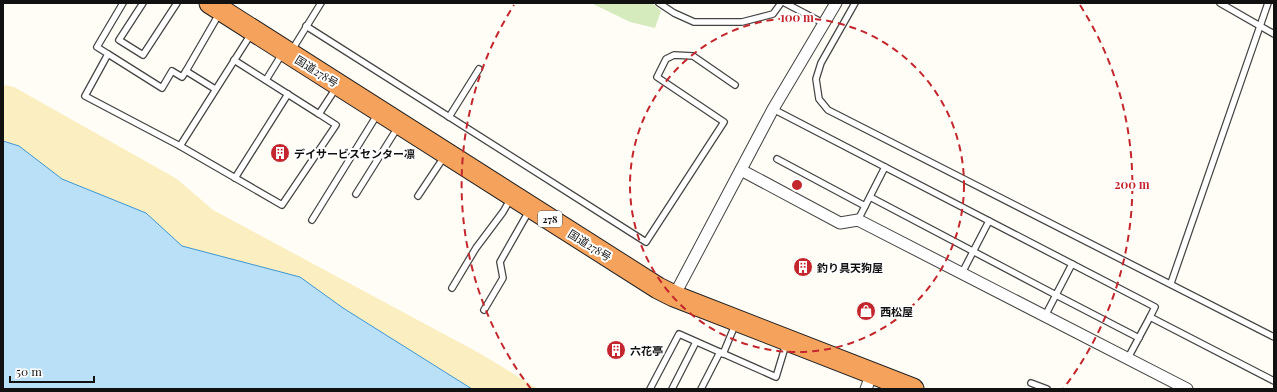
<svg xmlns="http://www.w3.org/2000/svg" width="1277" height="392" font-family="'Playfair Display','Noto Sans JP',serif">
	<rect width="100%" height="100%" fill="#fffdf5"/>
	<!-- green -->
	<polygon fill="#d5ebbd" points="591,3 652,3 661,11 655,28 630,22"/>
	<!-- sand -->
	<polygon fill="#fbeec1" points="3,85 14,87 177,179 213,210 481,354 538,389 472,389 343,308 300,277 182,246 146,213 62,179 19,146 3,141"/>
	<!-- water -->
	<polygon fill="#b9e0f7" stroke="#3f96cf" points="3,141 19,146 62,179 146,213 182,246 300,277 343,308 472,389 3,389"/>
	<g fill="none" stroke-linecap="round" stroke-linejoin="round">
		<defs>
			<g id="lane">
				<polyline points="123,3 97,47 108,54 85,96 180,146 282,205 336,125 319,114"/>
				<polyline points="143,3 119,40 143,55 177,3"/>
				<polyline points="659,3 674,13 694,22 742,22 773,14 781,3"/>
				<polyline points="785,3 825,24"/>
				<polyline points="855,3 821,63 816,79 819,99 828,110 1274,337"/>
				<polyline points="1220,3 1274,34"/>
				<polyline points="306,26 646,242 724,122 657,77 666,59 674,55 693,56 735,85"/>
				<polyline points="292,50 321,3"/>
				<polyline points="108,54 162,88 172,71 182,77 186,71 215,89"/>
				<polyline points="234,60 319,114 336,88"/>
				<polyline points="186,71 219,14"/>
				<polyline points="266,80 282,54"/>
				<polyline points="773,109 1155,307 1150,317"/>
				<polyline points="449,117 479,69"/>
				<polyline points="180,146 251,34"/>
				<polyline points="777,159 865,206"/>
				<polyline points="235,178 288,94"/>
				<polyline points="356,194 398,127"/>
				<polyline points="418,196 444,157"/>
				<polyline points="870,197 1056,295 1139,338"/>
				<polyline points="312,220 377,115"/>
				<polyline points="858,220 885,167"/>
				<polyline points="962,273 989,221"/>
				<polyline points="1171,283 1268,3"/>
				<polyline points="452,288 476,248 503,212 511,198"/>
				<polyline points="484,310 503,278 500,262 529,211"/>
				<polyline points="1045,316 1072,264"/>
				<polyline points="723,354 735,325"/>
				<polyline points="1128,358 1150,317 1274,381"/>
				<polyline points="1031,383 1047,389"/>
				<polyline points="650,389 679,334 776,377 786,344"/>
				<polyline points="672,389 696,342"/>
				<polyline points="701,389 720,352"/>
			</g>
			<g id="street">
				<polyline points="741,170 840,223 858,220 1187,389"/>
				<polyline points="674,296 773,109 836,3"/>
				<polyline points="866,389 872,373"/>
			</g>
			<polyline id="highway" points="210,3 658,288 674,296 913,389"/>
		</defs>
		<!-- lane casing -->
		<use href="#lane" stroke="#444" stroke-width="8"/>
		<!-- street casing -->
		<use href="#street" stroke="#444" stroke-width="13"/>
		<!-- highway casing -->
		<use href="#highway" stroke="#222" stroke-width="23"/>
		<!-- lane -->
		<use href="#lane" stroke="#fff" stroke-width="5.5"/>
		<!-- street -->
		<use href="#street" stroke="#fff" stroke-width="11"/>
		<!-- highway -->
		<use href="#highway" stroke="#f5a25d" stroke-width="21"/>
	</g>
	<!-- distance rings -->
	<g fill="none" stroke="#c4262e" stroke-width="2" stroke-dasharray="7 5">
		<circle cx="797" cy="185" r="167"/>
		<path d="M531 389A335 335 0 0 1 514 5M1080 5A335 335 0 0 1 1063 389"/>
	</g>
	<!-- icons -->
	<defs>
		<symbol id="building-disc" viewBox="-11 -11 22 22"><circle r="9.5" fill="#c4262e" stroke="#fff"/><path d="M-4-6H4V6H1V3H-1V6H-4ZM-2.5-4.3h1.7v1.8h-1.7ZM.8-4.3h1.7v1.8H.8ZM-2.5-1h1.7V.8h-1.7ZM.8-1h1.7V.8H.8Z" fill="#fff"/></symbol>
		<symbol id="shop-disc" viewBox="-11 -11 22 22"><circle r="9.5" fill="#c4262e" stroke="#fff"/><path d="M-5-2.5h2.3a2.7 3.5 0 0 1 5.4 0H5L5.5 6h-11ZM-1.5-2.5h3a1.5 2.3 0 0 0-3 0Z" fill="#fff"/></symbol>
	</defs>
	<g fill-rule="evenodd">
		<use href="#building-disc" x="269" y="142" width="22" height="22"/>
		<use href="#building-disc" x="792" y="256" width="22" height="22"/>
		<use href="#shop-disc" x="855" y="300" width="22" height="22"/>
		<use href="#building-disc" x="605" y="339" width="22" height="22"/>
	</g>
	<g text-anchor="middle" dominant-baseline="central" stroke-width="4" stroke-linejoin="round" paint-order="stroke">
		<!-- shield labels -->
		<rect fill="#fff" stroke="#585858" stroke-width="1" x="538" y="211" width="24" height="16" rx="3"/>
		<g font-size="10" font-weight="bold" fill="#111">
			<text x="550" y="219">278</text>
		</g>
		<!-- street labels -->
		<g font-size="11" fill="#111" stroke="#fff">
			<text transform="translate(317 71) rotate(32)">国道278号</text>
			<text transform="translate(590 245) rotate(32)">国道278号</text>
		</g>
		<!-- poi labels -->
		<g font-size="11" font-weight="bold" fill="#111" stroke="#fff" text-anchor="start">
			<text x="294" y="153">デイサービスセンター凛</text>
			<text x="817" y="267">釣り具天狗屋</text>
			<text x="880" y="311">西松屋</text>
			<text x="630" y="350">六花亭</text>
		</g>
	</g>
	<circle cx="797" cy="185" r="6" fill="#c4262e" stroke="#fff" stroke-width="2"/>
	<g font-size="12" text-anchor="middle" font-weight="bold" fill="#c4262e" stroke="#fff" stroke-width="4" stroke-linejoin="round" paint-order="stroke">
		<text x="797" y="22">100 m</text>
		<text x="1132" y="189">200 m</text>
	</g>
	<!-- border -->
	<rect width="1277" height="392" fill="none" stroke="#111111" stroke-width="8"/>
	<!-- scale -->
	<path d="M10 376v6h84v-6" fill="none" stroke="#111111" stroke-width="2"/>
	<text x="16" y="376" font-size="12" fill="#111111" stroke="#ffffff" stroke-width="3" paint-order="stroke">50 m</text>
</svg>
